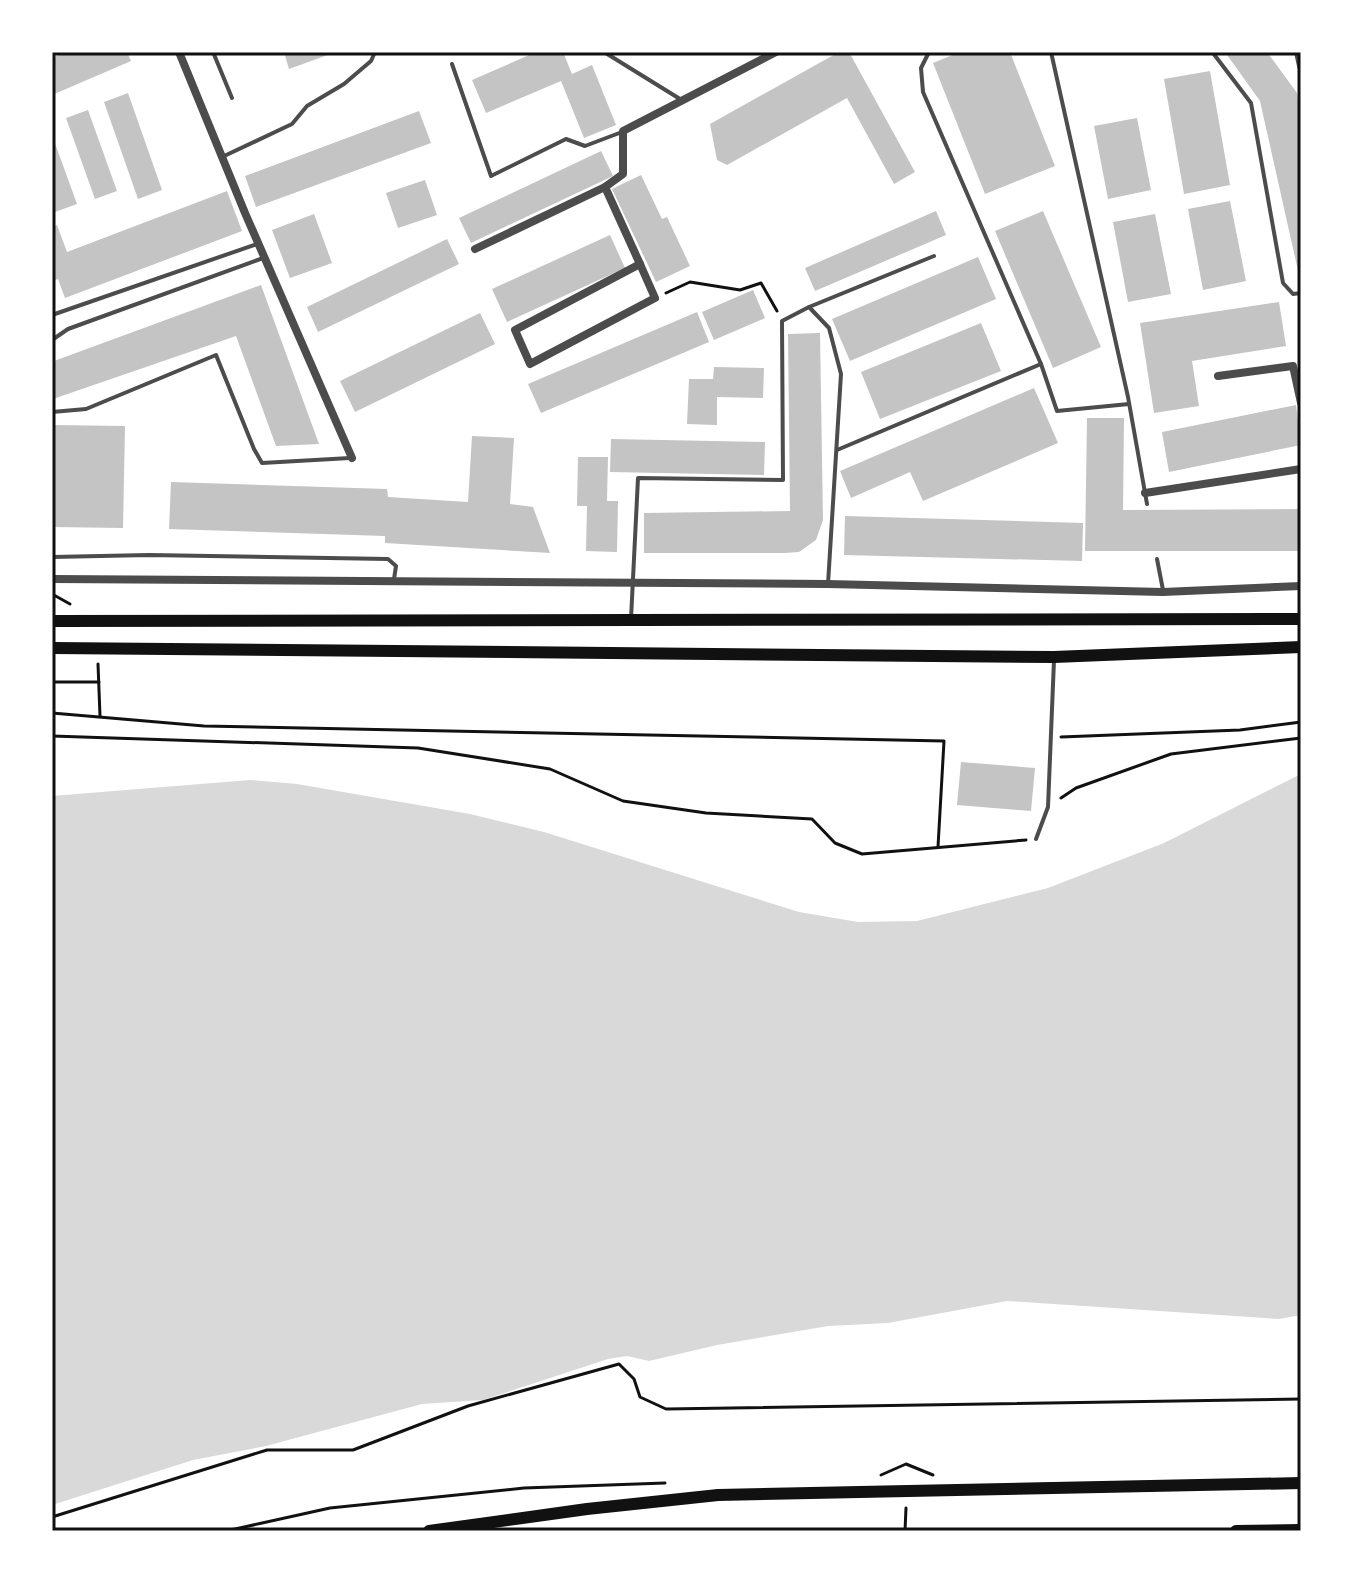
<svg xmlns="http://www.w3.org/2000/svg" width="1353" height="1583" font-family="'Asap Condensed',sans-serif">
	<rect width="100%" height="100%" fill="#fff"/>
	<!-- water -->
	<polygon fill="#d9d9d9" points="1301,774 1301,1315 1279,1319 1007,1301 888,1323 828,1326 717,1345 649,1361 627,1356 608,1359 483,1400 422,1404 266,1446 193,1460 52,1505 52,796 250,780 297,784 470,814 544,832 799,912 858,922 917,921 1048,888 1164,843"/>
	<!-- building -->
	<g fill="#c4c4c4">
		<polygon points="66,52 127,52 131,61 52,95 52,58"/>
		<polygon points="284,52 336,52 289,69"/>
		<polygon points="536,52 563,52 572,74 592,65 616,125 584,138 561,81 486,113 472,80"/>
		<polygon points="839,52 849,52 915,172 894,184 847,98 727,165 717,160 710,124"/>
		<polygon points="1010,52 1055,166 985,194 933,63 960,52"/>
		<polygon points="1225,52 1267,52 1297,93 1301,113 1301,284 1260,101"/>
		<polygon points="1210,71 1230,185 1184,194 1164,79"/>
		<polygon points="128,93 162,190 138,199 104,102"/>
		<polygon points="88,110 117,191 95,199 66,118"/>
		<polygon points="419,111 431,143 256,207 245,176"/>
		<polygon points="1137,118 1151,190 1108,199 1094,126"/>
		<polygon points="52,135 77,204 55,212 52,202"/>
		<polygon points="601,151 613,176 471,243 459,218"/>
		<polygon points="641,175 662,219 667,217 690,266 656,282 612,189"/>
		<polygon points="425,180 437,215 398,228 386,193"/>
		<polygon points="227,191 242,231 65,298 58,279 52,281 52,227 57,225 67,252"/>
		<polygon points="1230,201 1246,281 1203,290 1188,209"/>
		<polygon points="936,211 946,235 815,291 805,268"/>
		<polygon points="1043,211 1101,347 1053,368 995,231"/>
		<polygon points="314,214 332,263 290,278 272,230"/>
		<polygon points="1155,214 1171,294 1128,302 1113,222"/>
		<polygon points="610,235 625,268 507,322 492,289"/>
		<polygon points="447,239 459,264 318,332 307,307"/>
		<polygon points="978,257 996,299 850,361 832,319"/>
		<polygon points="261,285 319,444 276,446 236,336 53,399 54,361"/>
		<polygon points="753,290 765,318 714,340 702,312"/>
		<polygon points="1279,302 1286,346 1192,361 1199,406 1154,413 1140,323"/>
		<polygon points="697,312 709,342 541,413 528,384"/>
		<polygon points="480,313 495,344 355,412 340,381"/>
		<polygon points="981,323 1001,371 880,419 861,372"/>
		<polygon points="820,333 823,520 816,540 799,552 785,553 644,553 644,513 790,511 788,334"/>
		<polygon points="714,367 764,368 763,398 717,397 717,425 687,424 689,379 713,379"/>
		<polygon points="1034,388 1058,443 923,501 910,472 851,498 840,471"/>
		<polygon points="1296,405 1301,445 1169,472 1162,432"/>
		<polygon points="1087,418 1124,418 1123,510 1301,509 1301,551 1085,551"/>
		<polygon points="52,425 125,426 123,528 52,527"/>
		<polygon points="472,436 514,438 510,504 533,507 550,553 385,543 385,536 169,529 171,482 387,489 388,497 468,502"/>
		<polygon points="611,439 765,442 764,475 610,472"/>
		<polygon points="578,457 608,457 607,501 618,501 617,552 586,551 587,506 577,506"/>
		<polygon points="845,516 1083,523 1082,561 844,555"/>
		<polygon points="961,762 1035,768 1031,811 957,805"/>
	</g>
	<g fill="none" stroke-linecap="round" stroke-linejoin="round">
		<!-- path -->
		<g stroke="#111" stroke-width="3">
			<polyline points="666,293 690,282 740,290 761,283 777,311"/>
			<polyline points="52,594 70,604"/>
			<polyline points="98,664 100,716"/>
			<polyline points="52,682 99,682"/>
			<polyline points="52,713 204,726 944,741 938,847"/>
			<polyline points="52,736 418,748 550,769 623,801 706,813 812,819 835,843 862,854 1026,840"/>
			<polyline points="1061,737 1240,730 1301,722"/>
			<polyline points="1061,798 1076,788 1171,754 1301,738"/>
			<polyline points="881,1475 906,1464 933,1475"/>
			<polyline points="52,1517 267,1450 353,1450 468,1406 619,1364 634,1379 640,1397 666,1409 1301,1399"/>
			<polyline points="226,1531 330,1508 524,1488 665,1483"/>
			<polyline points="905,1531 906,1508"/>
		</g>
		<!-- service -->
		<g stroke="#4c4c4c" stroke-width="4">
			<polyline points="213,52 232,98"/>
			<polyline points="604,52 680,99"/>
			<polyline points="929,52 921,68 923,92 1041,364 1057,411 1129,404"/>
			<polyline points="1051,52 1128,397 1147,504"/>
			<polyline points="1209,52 1213,53 1251,103 1283,283 1293,294 1301,293"/>
			<polyline points="452,64 491,176 566,139 585,146 622,132"/>
			<polyline points="222,157 292,124 307,106 344,84 371,61 375,52"/>
			<polyline points="809,307 934,256"/>
			<polyline points="52,315 257,244"/>
			<polyline points="52,340 68,329 263,258"/>
			<polyline points="52,412 86,409 216,355 254,449 262,463 350,458"/>
			<polyline points="837,450 1041,364"/>
			<polyline points="52,557 149,555 388,559 396,566 394,579"/>
			<polyline points="1157,559 1163,590"/>
			<polyline points="631,619 638,478 783,480 782,321 809,307 829,328 841,374 828,584"/>
			<polyline points="1036,839 1048,807 1054,660"/>
		</g>
		<!-- minor -->
		<g stroke="#4c4c4c" stroke-width="8">
			<polyline points="179,52 245,213 352,458"/>
			<polyline points="1298,52 1301,66"/>
			<polyline points="475,249 605,187"/>
			<polygon points="640,264 655,298 530,364 515,330"/>
			<polyline points="640,264 605,187 623,174 623,131 776,52"/>
			<polyline points="1218,376 1293,366 1301,403"/>
			<polyline points="1145,493 1301,469"/>
			<polyline points="52,579 828,584 1163,592 1301,586"/>
		</g>
		<!-- primary -->
		<g stroke="#111" stroke-width="12">
			<polyline points="429,1531 587,1509 718,1495 1301,1483"/>
			<polyline points="1236,1531 1301,1530"/>
		</g>
		<!-- trunk -->
		<g stroke="#111" stroke-width="12">
			<polyline points="52,621 1301,619"/>
			<polyline points="52,648 1054,657 1301,647"/>
		</g>
	</g>
	<!-- border -->
	<rect width="1353" height="1583" fill="none" stroke="#ffffff" stroke-width="108"/>
	<rect x="54" y="54" width="1245" height="1475" fill="none" stroke="#111" stroke-width="3"/>
</svg>
